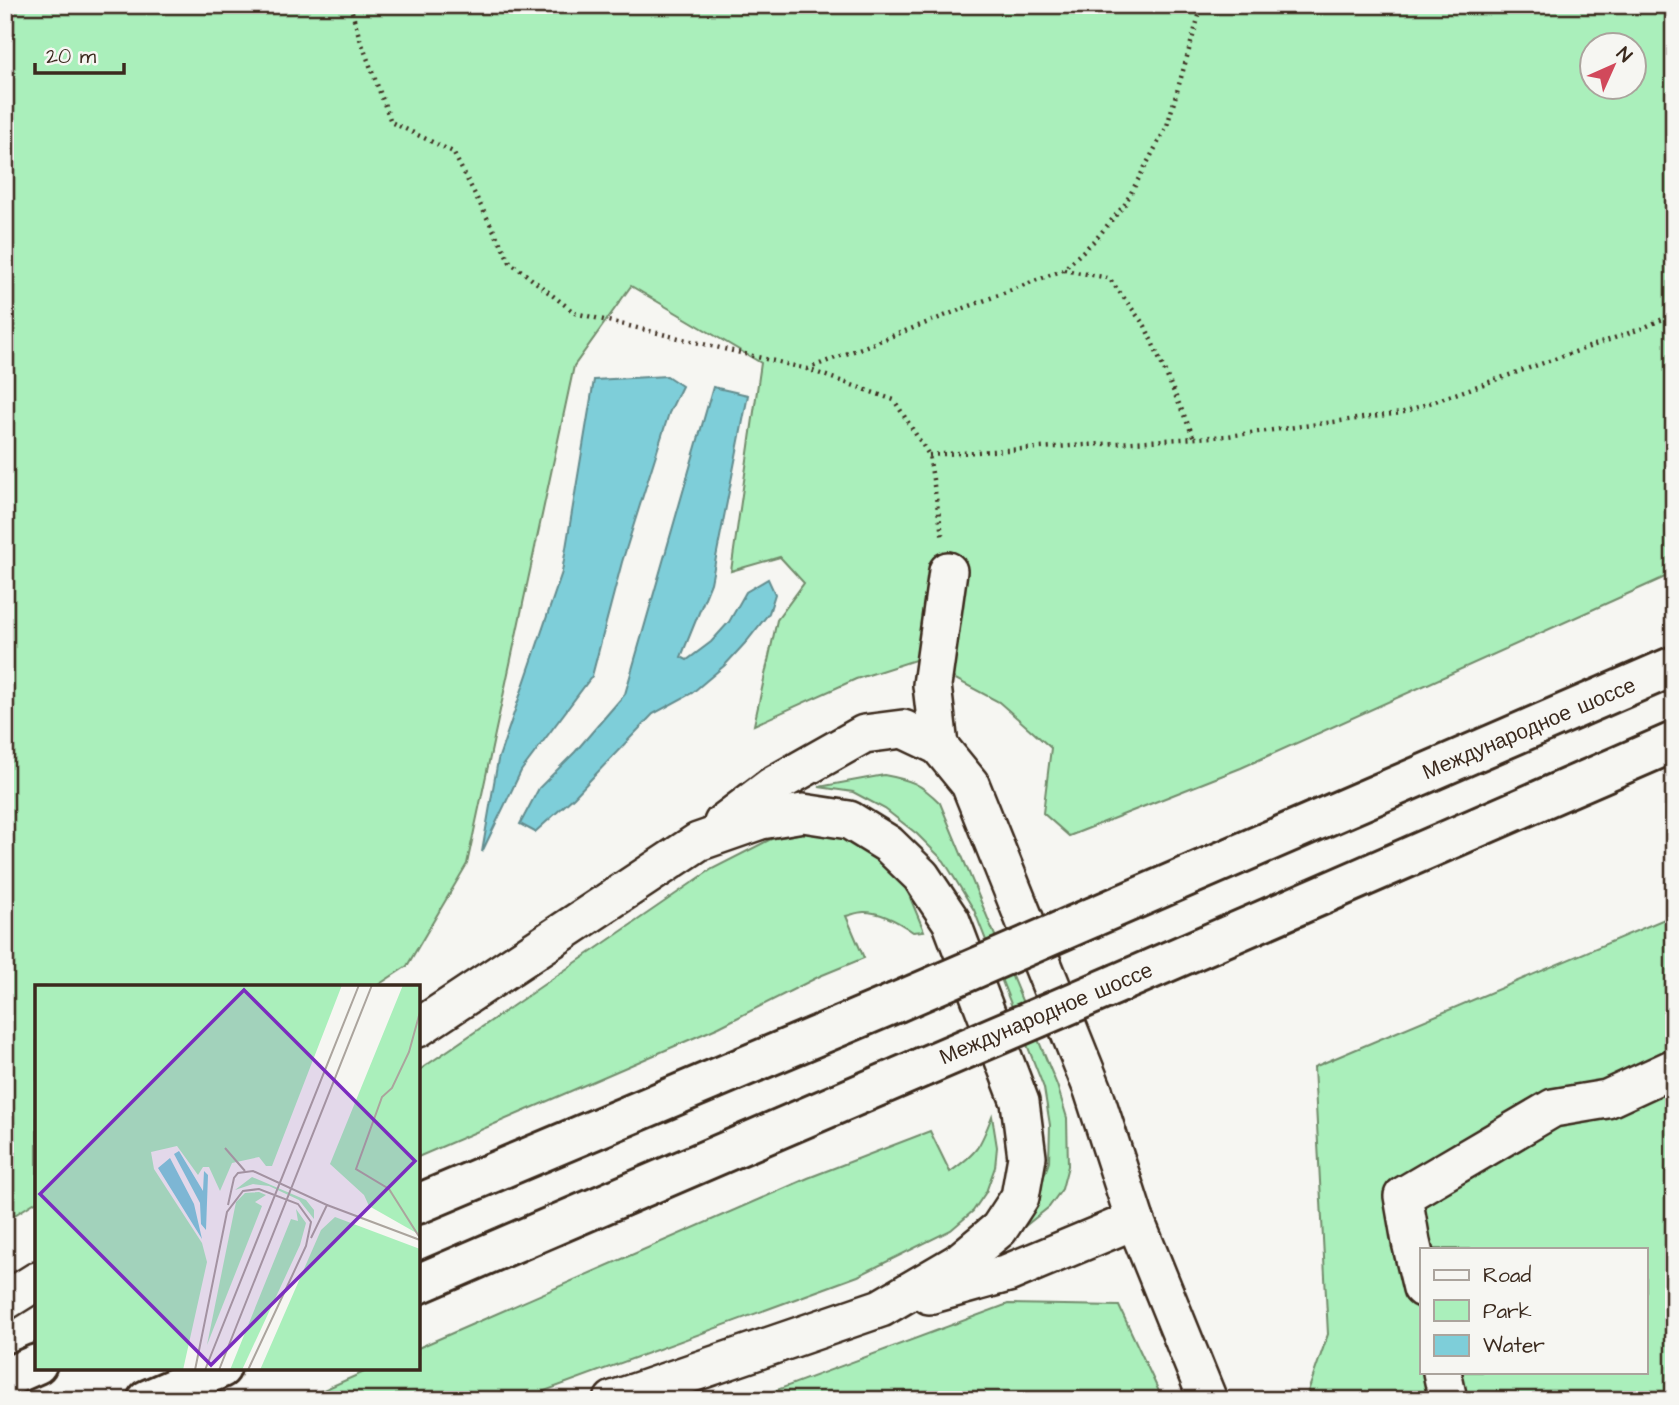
<svg xmlns="http://www.w3.org/2000/svg" width="1679" height="1405" font-family="'Architects Daughter',sans-serif">
	<rect width="100%" height="100%" fill="#f6f6f2"/>
	<filter id="ink" filterUnits="userSpaceOnUse"><feTurbulence type="fractalNoise" baseFrequency=".0143" numOctaves="2"/><feDisplacementMap in="SourceGraphic" scale="14" xChannelSelector="R" yChannelSelector="G"/><feConvolveMatrix kernelMatrix="1 2 1 2 8 2 1 2 1" color-interpolation-filters="sRGB"/></filter>
	<g filter="url(#ink)">
		<!-- green -->
		<g fill="#aaefbb" stroke="#728c6c" stroke-width="2" fill-rule="evenodd">
			<path d="M5,5H1674V573L1241,768L1069,836L1043,813L1051,748L999,702L918,659L856,679L754,725L777,620L804,583L780,557L731,571L761,363L631,286L574,366L467,864L407,966L375,987H37V1201L5,1221ZM1592,46H1634V88H1592Z"/>
			<path d="M884,775C911,780 920,783 940,803L1057,1085L1067,1118L1068,1166L1062,1189L1049,1207L1024,1227L1035,1201L1049,1162L1050,1125L1044,1088L974,910L944,861L917,834L885,809L853,792L819,787Z"/>
			<path d="M819,830L848,835L885,861L907,890L924,931L913,932C899,922 882,912 864,912C858,912 851,915 846,916L864,958L820,976L719,1027L418,1157V1071L712,869L771,839Z"/>
			<path d="M1674,915V1400H1305L1328,1334L1314,1067ZM1422,1249H1646V1372H1422Z"/>
			<path d="M992,1116L997,1147L995,1167L986,1192L973,1211L951,1230L858,1276L520,1400H301L373,1368H418V1348L808,1178L930,1131L950,1172C978,1152 980,1147 992,1116Z"/>
			<polygon points="1008,1304 1119,1306 1163,1400 750,1400"/>
		</g>
		<!-- water -->
		<g fill="#7eced9" stroke="#638c8e" stroke-width="2">
			<polygon points="667,376 682,386 669,413 622,562 592,676 521,771 482,852 498,760 562,572 594,380"/>
			<polygon points="713,387 748,395 711,583 681,657 687,660 711,642 729,622 746,592 768,579 775,594 769,613 747,641 725,665 692,693 653,714 574,797 535,832 520,824 539,788 575,752 625,694"/>
		</g>
		<g fill="none" stroke-linecap="round" stroke-linejoin="round">
			<defs>
				<g id="minor">
					<polyline points="939,746 932,685 948,571"/>
					<polyline points="723,823 772,786 864,734 903,729 939,746 970,784 1093,1090 1135,1220 1008,1273 929,1295"/>
					<polyline points="418,1028 698,842 761,820 803,813 849,820 888,844 921,876 951,921 1020,1102 1027,1157 1020,1197 999,1229 958,1263 881,1308 613,1400"/>
					<polyline points="1135,1220 1208,1400"/>
					<polyline points="1422,1288 1411,1242 1403,1196 1553,1108 1607,1099 1674,1068"/>
					<polyline points="5,1301 37,1281"/>
					<polyline points="1442,1372 1448,1400"/>
				</g>
				<g id="highway">
					<polyline points="1091,918 1674,666"/>
					<polyline points="1119,983 1674,742"/>
					<polyline points="418,1204 895,1003"/>
					<polyline points="418,1284 923,1067"/>
					<polyline points="5,1378 37,1364"/>
					<polyline points="147,1400 221,1368"/>
				</g>
			</defs>
			<!-- minor casing -->
			<use href="#minor" stroke="#3b2a1e" stroke-width="42"/>
			<!-- highway casing -->
			<use href="#highway" stroke="#3b2a1e" stroke-width="44"/>
			<!-- path -->
			<g stroke="#3b2a1e" stroke-width="4.5" stroke-dasharray="2 5" stroke-linecap="butt">
				<polyline points="350,5 359,36 391,122 453,152 510,262 575,313 807,369 894,400 929,455 943,540"/>
				<polyline points="1064,270 1109,278 1145,326 1194,438"/>
				<polyline points="807,369 1063,270 1096,239 1125,204 1167,126 1202,5"/>
				<polyline points="929,455 1228,436 1401,413 1643,328 1674,314"/>
			</g>
			<!-- minor -->
			<use href="#minor" stroke="#f6f6f2" stroke-width="37"/>
			<!-- highway -->
			<use href="#highway" stroke="#f6f6f2" stroke-width="38"/>
			<defs>
				<g id="highway-bridge">
					<polyline points="895,1003 1091,918"/>
					<polyline points="923,1067 1119,983"/>
				</g>
			</defs>
			<!-- highway-bridge casing -->
			<use href="#highway-bridge" stroke="#3b2a1e" stroke-width="44" stroke-linecap="butt"/>
			<!-- highway-bridge -->
			<use href="#highway-bridge" stroke="#f6f6f2" stroke-width="38"/>
		</g>
	</g>
	<g text-anchor="middle" dominant-baseline="central" stroke-width="7" stroke-linejoin="round" paint-order="stroke">
		<!-- street labels -->
		<g font-size="21" fill="#3b2a1e" stroke="#f6f6f2">
			<text transform="translate(1529 729) rotate(-23)">Международное шоссе</text>
			<text transform="translate(1046 1014) rotate(-23)">Международное шоссе</text>
		</g>
	</g>
	<!-- overview -->
	<g transform="translate(35 985)">
		<rect width="385" height="385" fill="#f6f6f2"/>
		<path d="M0,0H307L237,181H231L224,172L197,178L185,206L174,182H168L163,190L142,161L116,167L119,184L167,258L172,277L148,385H0ZM368,0H385V250L334,221L329,210L295,179ZM217,192L271,215L279,225V234L264,215L234,201L218,199L200,205ZM224,207L231,210L220,217L227,221L172,360L201,217L210,208ZM261,224L271,238L265,260L207,385H195L256,234L263,236ZM300,232L385,264V385H225L286,245Z" fill="#aaefbb"/>
		<path d="M144,166L168,206L169,186L173,190L171,245L166,239L165,218L139,169ZM135,173L159,219L167,254L123,183Z" fill="#7eced9"/>
		<path fill="none" stroke="#aba49d" stroke-width="2" d="M385,27L374,67L357,103L347,112L321,184L354,204L385,253M190,163L210,186M193,220L199,193L203,188L218,186L292,220L276,253M292,220L385,255M160,385L192,227L208,206L224,204L263,219L276,237L271,261L213,385M170,385L324,0M184,385L337,0"/>
		<path fill="#7b2cbf" fill-opacity="0.15" stroke="#7b2cbf" stroke-width="3.5" d="M209,5L380,176L176,380L5,209Z"/>
		<rect width="385" height="385" fill="none" stroke="#3b2a1e" stroke-width="3.5"/>
	</g>
	<!-- margin -->
	<rect width="1679" height="1405" fill="none" stroke="#f6f6f2" stroke-width="28"/>
	<rect x="14" y="14" width="1651" height="1377" fill="none" stroke="#3b2a1e" stroke-width="2.5" filter="url(#ink)"/>
	<!-- legend -->
	<rect x="1420" y="1248" width="228" height="126" fill="#f6f6f2" stroke="#aba49d" stroke-width="2"/>
	<rect x="1434" y="1270" width="35" height="10" fill="#f6f6f2" stroke="#aba49d" stroke-width="2"/>
	<text x="1483" y="1282" font-size="21" fill="#3b2a1e">Road</text>
	<rect x="1434" y="1300" width="35" height="21" fill="#aaefbb" stroke="#aba49d" stroke-width="2"/>
	<text x="1483" y="1318" font-size="21" fill="#3b2a1e">Park</text>
	<rect x="1434" y="1335" width="35" height="21" fill="#7eced9" stroke="#aba49d" stroke-width="2"/>
	<text x="1483" y="1352" font-size="21" fill="#3b2a1e">Water</text>
	<!-- north arrow -->
	<g transform="translate(1613 66) rotate(45)"><circle r="33" fill="#f6f6f2" stroke="#aba49d" stroke-width="2"/>
	<path d="M0-5L12 26L0 18L-12 26Z" fill="#d1495b"/>
	<text y="-10" font-size="19" font-weight="bold" text-anchor="middle" fill="#3b2a1e">N</text>
	</g>
	<!-- scale -->
	<path d="M35 63v10h89v-10" fill="none" stroke="#3b2a1e" stroke-width="3.5"/>
	<text x="46" y="63" font-size="21" fill="#3b2a1e" stroke="#f6f6f2" stroke-width="5" paint-order="stroke">20 m</text>
</svg>
